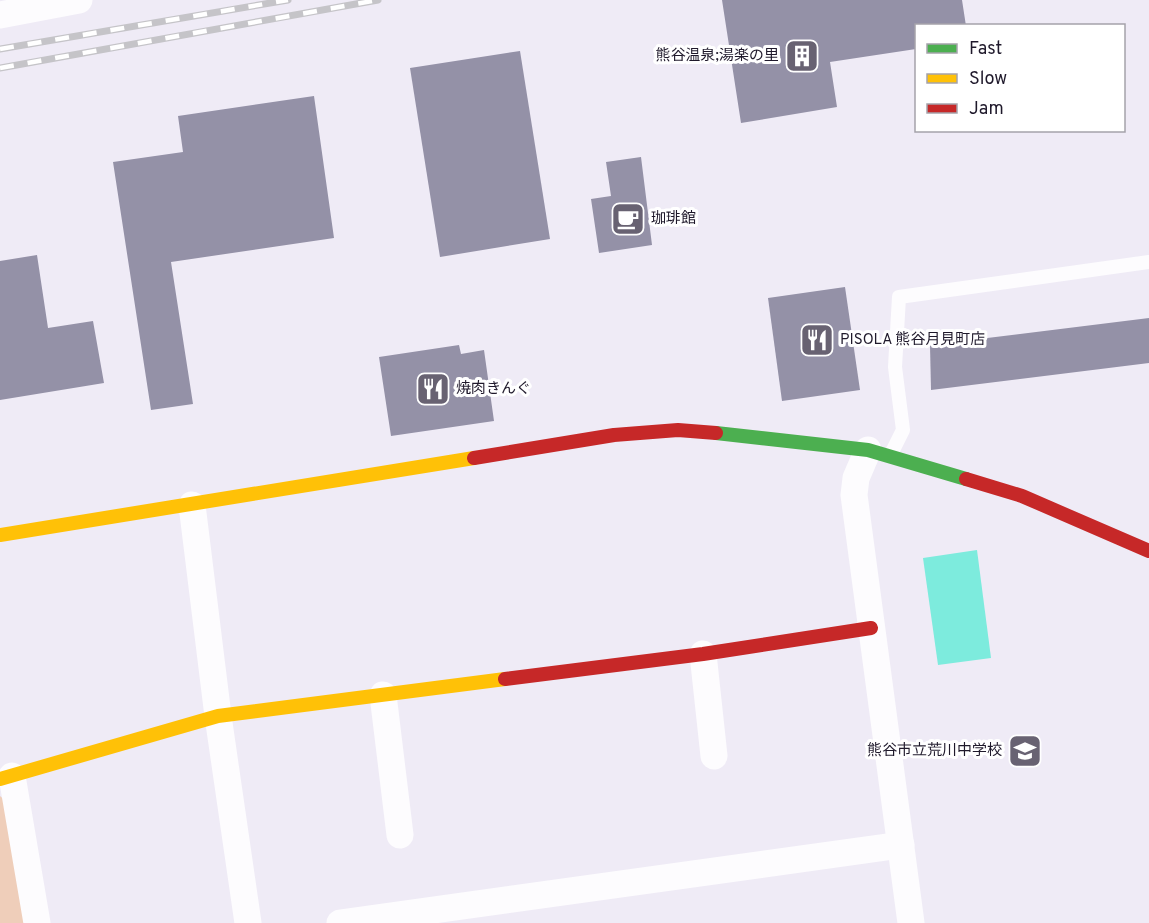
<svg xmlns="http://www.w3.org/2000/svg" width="1149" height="923" font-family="Overpass,'Noto Sans JP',sans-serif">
	<rect width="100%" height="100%" fill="#efebf6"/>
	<!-- green -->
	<polygon fill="#efceba" points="0,796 8,803 24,923 0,923"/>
	<!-- water -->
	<polygon fill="#7debdd" points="977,550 991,658 938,665 923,558"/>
	<!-- building -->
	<g fill="#9491a7">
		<polygon points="722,0 962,0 966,26 916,26 916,49 830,62 837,107 741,123"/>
		<polygon points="520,51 550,239 440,257 410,68"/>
		<polygon points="314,96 334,238 171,262 193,404 151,410 113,162 183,152 178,116"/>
		<polygon points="641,157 652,245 599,253 591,199 611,196 606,162"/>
		<polygon points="37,255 48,328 93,321 104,383 0,400 0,261"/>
		<polygon points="845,287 860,390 782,401 768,298"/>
		<polygon points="1149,318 1149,363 931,390 930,345"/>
		<polygon points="459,345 461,354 484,350 494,421 391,436 379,357"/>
	</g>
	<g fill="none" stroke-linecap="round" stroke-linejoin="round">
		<!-- lane -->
		<polyline stroke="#fdfcfe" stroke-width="14" points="890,456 903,430 895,367 899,297 1149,262"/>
		<!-- street -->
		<g stroke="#fdfcfe" stroke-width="27">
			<polyline points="0,15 79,0"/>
			<polyline points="868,450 856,478 854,495 911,923"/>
			<polyline points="192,505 218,716 248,923"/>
			<polyline points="703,654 714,756"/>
			<polyline points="383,695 400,835"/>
			<polyline points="12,776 37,923"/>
			<polyline points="340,923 901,845"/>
		</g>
		<!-- fast -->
		<polyline stroke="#4caf50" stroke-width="14" points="716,433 868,450 966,479"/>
		<!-- slow -->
		<g stroke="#ffc107" stroke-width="14">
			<polyline points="0,535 474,458"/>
			<polyline points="0,779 218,716 505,679"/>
		</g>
		<!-- jam -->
		<g stroke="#c62828" stroke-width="14">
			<polyline points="474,458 614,435 678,430 716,433"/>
			<polyline points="966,479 1022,496 1149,551"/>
			<polyline points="505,679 703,654 871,628"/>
		</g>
		<defs>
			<g id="rail">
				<polyline points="0,49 288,0"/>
				<polyline points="0,68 378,0"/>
			</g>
		</defs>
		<!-- rail casing -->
		<use href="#rail" stroke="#c5c4c8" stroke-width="7"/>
		<!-- rail -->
		<use href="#rail" stroke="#fff" stroke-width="4.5" stroke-dasharray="14" stroke-linecap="butt"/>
	</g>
	<!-- icons -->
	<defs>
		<symbol id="building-square" viewBox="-11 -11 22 22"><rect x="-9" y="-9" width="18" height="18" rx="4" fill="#686272" stroke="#fff"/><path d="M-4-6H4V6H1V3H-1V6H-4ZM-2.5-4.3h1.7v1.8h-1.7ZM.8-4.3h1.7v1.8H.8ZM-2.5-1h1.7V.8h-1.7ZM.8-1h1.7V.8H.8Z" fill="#fff"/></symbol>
		<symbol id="cafe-square" viewBox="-11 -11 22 22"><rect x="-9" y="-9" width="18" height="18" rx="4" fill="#686272" stroke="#fff"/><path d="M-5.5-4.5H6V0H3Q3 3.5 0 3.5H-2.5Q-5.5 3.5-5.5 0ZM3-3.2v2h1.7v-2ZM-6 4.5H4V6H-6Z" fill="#fff"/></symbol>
		<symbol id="restaurant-square" viewBox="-11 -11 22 22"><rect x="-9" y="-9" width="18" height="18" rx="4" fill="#686272" stroke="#fff"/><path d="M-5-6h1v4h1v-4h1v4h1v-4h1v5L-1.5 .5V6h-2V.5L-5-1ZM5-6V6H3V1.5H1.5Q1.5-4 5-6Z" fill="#fff"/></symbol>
		<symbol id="school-square" viewBox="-11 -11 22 22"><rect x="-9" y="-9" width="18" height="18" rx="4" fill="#686272" stroke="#fff"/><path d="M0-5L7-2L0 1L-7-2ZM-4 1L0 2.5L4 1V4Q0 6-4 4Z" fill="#fff"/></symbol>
	</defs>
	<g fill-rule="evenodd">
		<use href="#building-square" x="783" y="37" width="38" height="38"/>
		<use href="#cafe-square" x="609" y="200" width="38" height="38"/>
		<use href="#restaurant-square" x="798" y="321" width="38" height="38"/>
		<use href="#restaurant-square" x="414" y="370" width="38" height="38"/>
		<use href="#school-square" x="1006" y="732" width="38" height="38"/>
	</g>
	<g text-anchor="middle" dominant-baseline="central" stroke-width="6" stroke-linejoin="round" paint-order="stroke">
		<!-- poi labels -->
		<g font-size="15" fill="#1f192b" stroke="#fff" text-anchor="start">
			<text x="779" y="56" text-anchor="end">熊谷温泉;湯楽の里</text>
			<text x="651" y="219">珈琲館</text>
			<text x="840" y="340">PISOLA 熊谷月見町店</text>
			<text x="456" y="389">焼肉きんぐ</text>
			<text x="1002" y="751" text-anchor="end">熊谷市立荒川中学校</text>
		</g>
	</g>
	<!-- legend -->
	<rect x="915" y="24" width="210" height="108" fill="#ffffff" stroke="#a5a3aa" stroke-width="1.5"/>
	<rect x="927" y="44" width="30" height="9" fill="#4caf50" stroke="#a5a3aa" stroke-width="1.5"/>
	<text x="969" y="54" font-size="18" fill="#1f192b">Fast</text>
	<rect x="927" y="74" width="30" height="9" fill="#ffc107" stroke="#a5a3aa" stroke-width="1.5"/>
	<text x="969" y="84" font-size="18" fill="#1f192b">Slow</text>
	<rect x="927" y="104" width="30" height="9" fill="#c62828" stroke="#a5a3aa" stroke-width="1.5"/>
	<text x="969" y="114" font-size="18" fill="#1f192b">Jam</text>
</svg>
